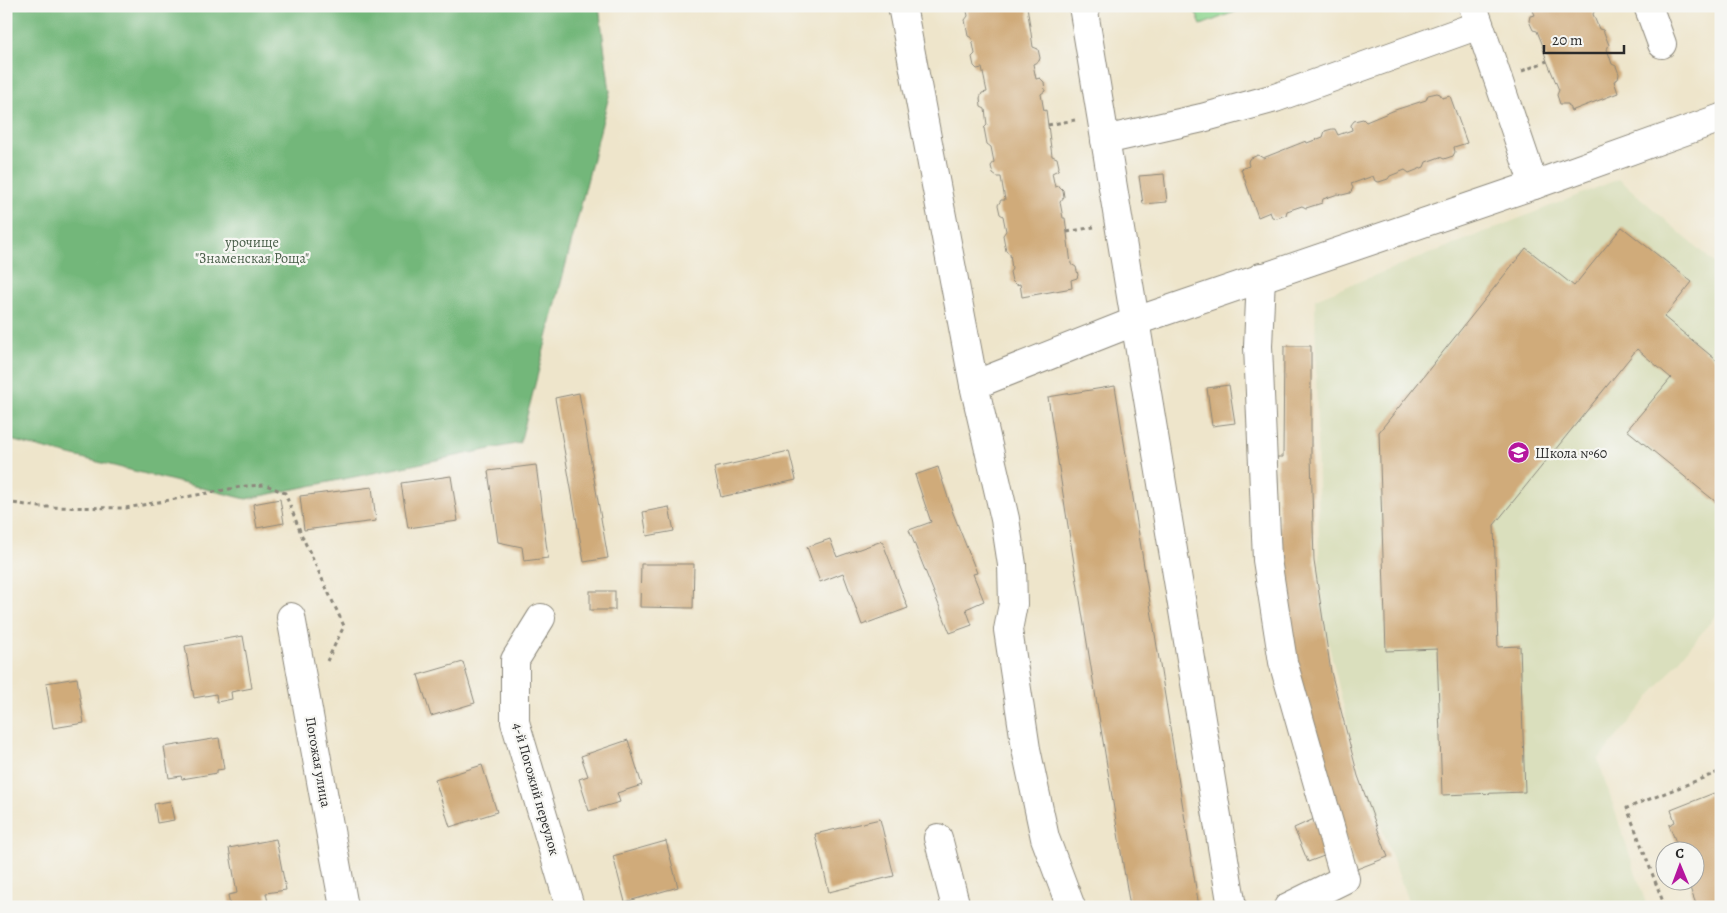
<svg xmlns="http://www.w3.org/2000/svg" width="1727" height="913" font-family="Alegreya,serif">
	<rect width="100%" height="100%" fill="#f6f6f2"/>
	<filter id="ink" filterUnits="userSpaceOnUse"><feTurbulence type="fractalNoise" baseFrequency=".02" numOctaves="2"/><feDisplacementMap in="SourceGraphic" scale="10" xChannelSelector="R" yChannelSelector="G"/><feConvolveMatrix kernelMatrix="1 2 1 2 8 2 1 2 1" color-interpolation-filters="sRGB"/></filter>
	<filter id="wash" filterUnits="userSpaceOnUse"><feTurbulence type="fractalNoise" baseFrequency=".0096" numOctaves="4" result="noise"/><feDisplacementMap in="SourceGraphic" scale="20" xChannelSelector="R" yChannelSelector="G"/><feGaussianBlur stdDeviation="1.12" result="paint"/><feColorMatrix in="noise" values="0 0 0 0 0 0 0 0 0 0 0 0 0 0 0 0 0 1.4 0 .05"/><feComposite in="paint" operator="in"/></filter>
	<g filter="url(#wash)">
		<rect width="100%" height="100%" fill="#eee5cb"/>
		<!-- built -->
		<polygon fill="#dadfbd" points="1619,179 1721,269 1721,609 1598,760 1647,907 1410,907 1354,750 1320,608 1315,299"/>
		<!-- green -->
		<polygon fill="#8fd690" stroke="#5d805e" points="1193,6 1250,6 1201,25"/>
		<!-- forest -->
		<polygon fill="#73b77a" stroke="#4f7152" points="6,6 599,6 610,92 520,443 246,499 6,439"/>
		<g id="blocks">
			<!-- building -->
			<g fill="#d0ab7a">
				<polygon points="966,6 1027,6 1033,47 1038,49 1040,58 1039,61 1033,64 1036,79 1040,78 1044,82 1045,91 1041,94 1044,111 1046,110 1052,156 1057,158 1059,167 1058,170 1052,173 1055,187 1059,186 1063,190 1064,197 1060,202 1063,218 1065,218 1071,264 1076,267 1078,275 1077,278 1071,280 1072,288 1022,297 1020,284 1016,285 1012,281 1010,272 1012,269 1010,254 1006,251 1003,235 1006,231 1003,216 1000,214 998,205 1001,200 1005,200 1001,177 997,177 993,174 991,166 994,162 991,147 987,144 984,128 987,125 985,109 981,107 980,98 982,93 987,92 982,68 977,69 974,66 972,57 975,54 972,38 968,36 965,20 968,16"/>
				<polygon points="1531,6 1594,6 1595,10 1593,14 1599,29 1603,30 1609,45 1607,49 1612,64 1616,66 1619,74 1618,79 1614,81 1618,93 1571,111 1568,104 1560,104 1557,95 1559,90 1547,61 1542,46 1543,46 1537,31 1533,30 1529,21 1530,16 1535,15"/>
				<polygon points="1437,93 1440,94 1442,98 1450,96 1467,143 1454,147 1455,152 1453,156 1444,159 1440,157 1426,162 1424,167 1409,173 1405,170 1390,176 1388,179 1379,182 1375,181 1373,176 1351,184 1353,188 1350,193 1342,195 1338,194 1323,199 1322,203 1306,208 1302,206 1287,211 1286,215 1277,218 1272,217 1270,212 1258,217 1241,169 1249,166 1248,162 1249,159 1258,155 1263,158 1306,141 1307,143 1323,137 1325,131 1332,129 1335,129 1338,135 1352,130 1351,125 1354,121 1363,119 1366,122 1395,110 1426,100 1428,95"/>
				<polygon points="1164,174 1167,202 1143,204 1139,176"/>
				<polygon points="1622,227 1692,282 1664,317 1721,364 1721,506 1627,430 1671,378 1637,349 1494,525 1498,647 1520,646 1525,792 1442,795 1437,649 1386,651 1379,432 1526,248 1574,286"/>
				<polygon points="1284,346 1311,346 1311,456 1314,561 1331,672 1358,776 1388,857 1357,869 1326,786 1299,679 1281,564 1277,457 1283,457"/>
				<polygon points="1229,385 1235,423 1212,426 1207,388"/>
				<polygon points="1115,386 1199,907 1130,907 1068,526 1048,397"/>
				<polygon points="579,393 608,558 584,562 555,398"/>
				<polygon points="789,451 796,480 721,497 714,468"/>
				<polygon points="536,465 548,558 524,561 522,547 498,542 488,471"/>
				<polygon points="938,467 953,513 977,573 973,574 984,601 966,609 972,625 950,633 909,530 931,522 915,475"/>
				<polygon points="451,476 458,521 408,528 401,483"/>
				<polygon points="372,487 376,521 304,530 300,496"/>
				<polygon points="280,499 284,523 257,528 253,504"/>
				<polygon points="669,507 674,531 647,536 643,512"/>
				<polygon points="830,539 837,557 882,541 908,608 862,625 843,573 820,582 807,547"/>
				<polygon points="641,564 694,564 693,608 640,607"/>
				<rect x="590" y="591" width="25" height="19"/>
				<polygon points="243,636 252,688 231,692 232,699 217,702 216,694 194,698 185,646"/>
				<polygon points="463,662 475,703 431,716 418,675"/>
				<polygon points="77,678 84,723 53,728 46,683"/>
				<polygon points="219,738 224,769 217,770 217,773 182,779 181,776 169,778 164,747"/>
				<polygon points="628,740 642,785 617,793 620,802 589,811 579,779 588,776 581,756"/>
				<polygon points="482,765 497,812 450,827 435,780"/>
				<polygon points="1714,793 1719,805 1721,804 1721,907 1701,907 1699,903 1696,904 1690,888 1693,886 1690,880 1694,880 1694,850 1675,850 1674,849 1678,847 1669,825 1675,822 1671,810"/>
				<polygon points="170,801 174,820 157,823 154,804"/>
				<polygon points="880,819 894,876 829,892 815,834"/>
				<polygon points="1314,819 1329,854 1308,862 1294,828"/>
				<polygon points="276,839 286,890 266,893 269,907 230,907 228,895 237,893 229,848"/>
				<polygon points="666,841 678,887 625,902 613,856"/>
			</g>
		</g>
	</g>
	<g filter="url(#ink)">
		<use href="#blocks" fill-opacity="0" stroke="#8c887b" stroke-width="1"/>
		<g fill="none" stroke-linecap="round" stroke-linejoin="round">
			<defs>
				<g id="minor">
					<polyline points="902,6 974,385 1005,519 1012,565 1013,604 1008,630 1026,749 1045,838 1071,907"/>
					<polyline points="1083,6 1232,907"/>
					<polyline points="1473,6 1534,185"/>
					<polyline points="1648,6 1662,44"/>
					<polyline points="1105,140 1202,118 1275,98 1479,25"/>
					<polyline points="1261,277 1258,346 1267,560 1283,662 1345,879 1288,907"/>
					<polyline points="974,385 1136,321 1534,185 1721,118"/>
					<polyline points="291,617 344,907"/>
					<polyline points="541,618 515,660 515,722 570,907"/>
					<polyline points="938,838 956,907"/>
				</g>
			</defs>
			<!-- minor casing -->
			<use href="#minor" stroke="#8c887b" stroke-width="30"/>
			<!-- path -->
			<g stroke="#8c887b" stroke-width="3" stroke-dasharray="4 4" stroke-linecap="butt">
				<polyline points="1522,71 1547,61"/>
				<polyline points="1048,125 1075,120"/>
				<polyline points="1067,232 1094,227"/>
				<polyline points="6,502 40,507 126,508 246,486 266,485 285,493 302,536 344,626 327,661"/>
				<polyline points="1665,907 1627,808 1721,771"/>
			</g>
			<!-- minor -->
			<use href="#minor" stroke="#fff" stroke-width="28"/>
		</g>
	</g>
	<!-- icons -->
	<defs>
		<symbol id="school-disc" viewBox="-11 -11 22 22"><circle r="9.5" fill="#b5179e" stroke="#f6f6f2"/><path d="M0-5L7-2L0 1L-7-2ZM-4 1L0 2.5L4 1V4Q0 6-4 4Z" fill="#fff"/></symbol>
	</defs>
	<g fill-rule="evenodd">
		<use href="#school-disc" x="1506" y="440" width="25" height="25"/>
	</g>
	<g text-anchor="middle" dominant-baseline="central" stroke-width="4.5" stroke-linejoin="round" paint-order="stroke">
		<!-- park labels -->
		<g font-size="14" fill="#495e49" stroke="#f6f6f2">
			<text x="252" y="242">урочище<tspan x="252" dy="16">"Знаменская Роща"</tspan></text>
		</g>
		<!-- poi labels -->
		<g font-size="14" fill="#2b2b2b" stroke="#f6f6f2" text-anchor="start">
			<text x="1535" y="453">Школа №60</text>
		</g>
		<!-- street labels -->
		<g font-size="14" fill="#2b2b2b" stroke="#f6f6f2">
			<text transform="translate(318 762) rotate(80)">Погожая улица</text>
			<text transform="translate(536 789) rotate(74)">4-й Погожий переулок</text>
		</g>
	</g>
	<!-- margin -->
	<rect width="1727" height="913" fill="none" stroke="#f6f6f2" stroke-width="25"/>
	<!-- north arrow -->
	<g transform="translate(1680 866) rotate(359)"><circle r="24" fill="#f6f6f2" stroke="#a5a5a2"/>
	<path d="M0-4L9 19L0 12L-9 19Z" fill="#b5179e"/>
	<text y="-8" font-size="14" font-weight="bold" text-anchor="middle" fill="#2b2b2b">С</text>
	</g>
	<!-- scale -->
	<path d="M1544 45v8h80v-8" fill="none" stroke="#2b2b2b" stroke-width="2.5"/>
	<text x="1552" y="45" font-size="15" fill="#2b2b2b" stroke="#f6f6f2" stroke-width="4" paint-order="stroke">20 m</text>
</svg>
